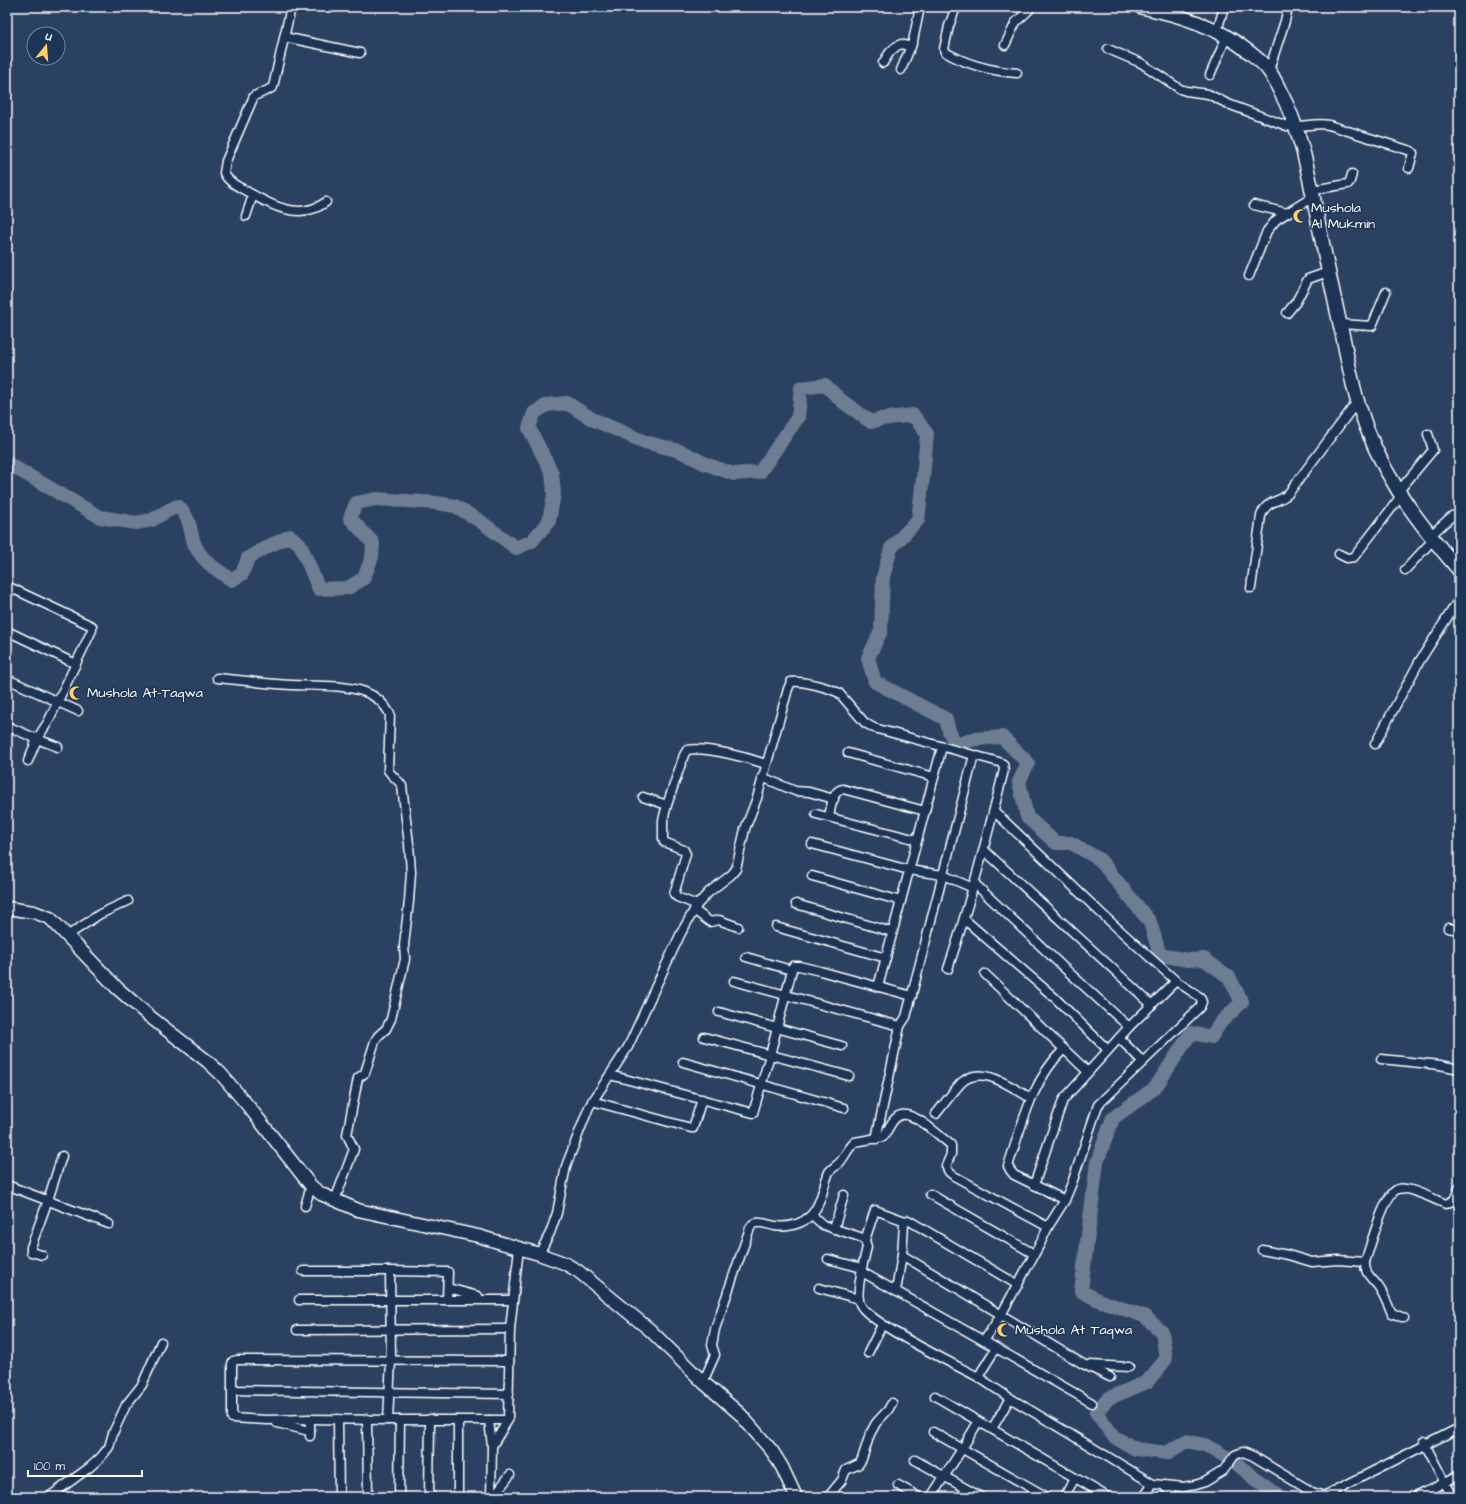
<svg xmlns="http://www.w3.org/2000/svg" width="1466" height="1504" font-family="'Architects Daughter',sans-serif">
	<rect width="100%" height="100%" fill="#2a4161"/>
	<filter id="ink" filterUnits="userSpaceOnUse"><feTurbulence type="fractalNoise" baseFrequency=".025" numOctaves="2"/><feDisplacementMap in="SourceGraphic" scale="8" xChannelSelector="R" yChannelSelector="G"/><feConvolveMatrix kernelMatrix="1 2 1 2 8 2 1 2 1" color-interpolation-filters="sRGB"/></filter>
	<g filter="url(#ink)">
		<g fill="none" stroke-linecap="round" stroke-linejoin="round">
			<!-- river -->
			<path stroke="#6d7d92" stroke-width="14" d="M7,463L100,517L136,523L152,520L169,510L178,506C190,519 189,524 193,540C198,558 216,570 232,580L242,574L248,558L269,546L290,536L300,544L319,589L348,588L364,578L372,557L373,543L350,518L356,503L376,499L437,503L455,506L480,521L516,548L532,541L549,521L554,494L552,473L529,428L534,413L547,405L567,403L592,419L645,442L680,451L706,464L734,474L760,472L798,417L801,388L825,385L842,401L871,422L881,419L913,415L927,434L923,478L918,520L891,548L883,577L881,631L868,658L875,682L946,719L949,731L956,745L975,739L1002,737L1028,763L1019,782L1027,817L1056,843H1071L1099,859L1150,922L1160,955L1188,960L1204,959L1229,977L1242,1002L1221,1022L1211,1037L1191,1033L1155,1088L1113,1118L1097,1162L1081,1291L1098,1300L1144,1316L1162,1332L1166,1359L1147,1382L1109,1398L1096,1412L1114,1437L1136,1449L1167,1453L1186,1441L1205,1445L1232,1460L1267,1488L1283,1497"/>
			<defs>
				<g id="street">
					<path d="M291,7L273,87L268,90L254,96L226,161L224,173C228,182 239,187 248,192C272,206 300,221 326,202"/>
					<path d="M956,7L949,26L944,49L945,52C967,65 992,71 1017,73"/>
					<polyline points="1217,31 1224,7"/>
					<polyline points="284,37 360,53"/>
					<polyline points="1005,45 1016,22 1029,10 1030,7"/>
					<path d="M1108,49L1141,63L1180,89L1186,91L1208,94L1228,104L1287,126C1302,128 1314,122 1329,125L1411,151L1413,153L1409,168"/>
					<path d="M883,63C888,55 891,48 901,44L911,47"/>
					<polyline points="901,70 913,41 920,7"/>
					<polyline points="1269,70 1285,21 1288,7"/>
					<polyline points="1210,75 1227,36"/>
					<polyline points="1312,190 1348,184 1350,181 1352,174"/>
					<polyline points="1254,205 1287,213 1313,197"/>
					<polyline points="246,216 253,195"/>
					<polyline points="1249,276 1267,231 1276,220 1287,213"/>
					<polyline points="1287,313 1296,302 1308,279 1328,272"/>
					<polyline points="1340,324 1372,326 1386,292"/>
					<polyline points="1398,492 1433,450 1428,434"/>
					<polyline points="1430,536 1452,516"/>
					<polyline points="1339,554 1347,558 1354,557 1401,496"/>
					<polyline points="1405,570 1433,540"/>
					<polyline points="7,586 92,626 92,630 48,722 37,739 7,726"/>
					<path d="M1251,588L1261,516C1266,500 1278,503 1288,494L1357,402"/>
					<polyline points="7,631 76,664"/>
					<path d="M217,678C242,680 266,684 291,685C314,686 343,684 365,692C376,696 384,703 390,714L388,770C392,777 398,779 402,786L409,844L411,872L409,901L404,945L405,959L391,1019L386,1029L378,1036L375,1041L365,1073L358,1078L347,1135L354,1149L335,1200"/>
					<polyline points="7,679 78,711"/>
					<polyline points="1375,744 1419,662 1459,599"/>
					<polyline points="848,753 934,777"/>
					<polyline points="28,761 37,739 58,747"/>
					<polyline points="762,777 795,791 809,792 834,799"/>
					<polyline points="643,797 667,805 663,820 663,839 664,842 684,850 686,854 674,894 677,897 697,905"/>
					<path d="M667,805L684,755L687,750C705,746 748,758 766,764"/>
					<polyline points="994,811 1103,915 1176,981 1200,997 1202,1002 1200,1007 1098,1105 1072,1183 1065,1200 1048,1227 1040,1244 1001,1315 984,1341 996,1348 978,1377 1010,1398"/>
					<polyline points="816,814 917,840"/>
					<path d="M829,817C831,808 832,790 843,789L925,811"/>
					<polyline points="812,844 909,870 943,875 973,888"/>
					<polyline points="984,850 1152,1005"/>
					<polyline points="812,876 901,901"/>
					<polyline points="974,883 1062,966 1129,1027"/>
					<polyline points="796,904 892,932"/>
					<polyline points="694,910 710,922 719,920 738,927"/>
					<polyline points="964,919 1054,997 1108,1050"/>
					<polyline points="776,927 886,958"/>
					<polyline points="1448,928 1459,930"/>
					<polyline points="67,936 100,914 128,901"/>
					<polyline points="746,957 791,970"/>
					<polyline points="985,974 1087,1071"/>
					<polyline points="734,981 900,1026 906,1017 974,755"/>
					<polyline points="878,987 942,747"/>
					<polyline points="719,1012 842,1046"/>
					<polyline points="704,1037 849,1076"/>
					<polyline points="1119,1038 1143,1062"/>
					<path d="M1064,1049C1032,1080 1022,1125 1008,1166L1010,1170L1014,1175L1065,1200"/>
					<polyline points="1381,1059 1440,1065 1459,1069"/>
					<polyline points="683,1062 844,1108"/>
					<polyline points="610,1075 753,1113 770,1055 793,966 799,966 820,971 912,996"/>
					<polyline points="592,1101 691,1128 693,1128 702,1099"/>
					<path d="M936,1114C944,1104 952,1093 961,1083C982,1063 1012,1088 1031,1098"/>
					<polyline points="876,1139 900,1026"/>
					<polyline points="7,1185 109,1224"/>
					<polyline points="1034,1185 1063,1100 1129,1027 1176,981"/>
					<polyline points="930,1194 1034,1254"/>
					<polyline points="305,1206 311,1186"/>
					<path d="M812,1215L823,1225L860,1237L865,1240L867,1247C864,1259 855,1294 860,1304C868,1323 956,1365 978,1377"/>
					<polyline points="834,1229 844,1195"/>
					<polyline points="865,1240 875,1210 905,1221"/>
					<path d="M1262,1250L1288,1255L1312,1262L1338,1260L1365,1262C1370,1248 1384,1193 1398,1189C1409,1186 1435,1200 1446,1204L1454,1200L1459,1188"/>
					<path d="M539,1254L550,1233L557,1213L566,1166L589,1107L628,1047L656,986L681,933L697,905L709,892L731,875L736,869L745,829L757,798L788,689L791,682C801,680 830,688 839,693L865,723L874,728L999,762L1003,764L1004,770C987,837 970,903 948,969"/>
					<polyline points="42,1255 31,1252 31,1247 48,1200 62,1156"/>
					<polyline points="902,1255 1083,1364 1110,1377"/>
					<polyline points="828,1259 862,1268"/>
					<path d="M1365,1262C1364,1275 1374,1279 1380,1289C1385,1297 1388,1306 1392,1313L1404,1318"/>
					<polyline points="303,1271 390,1271 391,1360 388,1420 310,1419"/>
					<polyline points="390,1271 448,1272 447,1300"/>
					<polyline points="862,1272 984,1341"/>
					<polyline points="448,1288 478,1296"/>
					<polyline points="819,1288 859,1299"/>
					<polyline points="896,1291 902,1255 904,1224 905,1221 908,1220 1018,1285"/>
					<polyline points="299,1300 513,1300"/>
					<polyline points="297,1330 510,1329"/>
					<polyline points="996,1348 1092,1403"/>
					<polyline points="868,1353 882,1325"/>
					<polyline points="1089,1365 1129,1367"/>
					<path d="M703,1382L715,1355L712,1345L715,1329L750,1228C752,1225 753,1223 757,1223C763,1222 769,1225 775,1226C788,1228 803,1224 812,1214C822,1203 823,1186 829,1172C833,1167 838,1165 841,1161C846,1154 849,1147 855,1142L883,1137C888,1131 890,1122 897,1117C910,1106 940,1137 951,1145V1154L946,1166L949,1172L954,1176L1048,1227"/>
					<polyline points="232,1390 509,1394"/>
					<polyline points="935,1396 1108,1497"/>
					<polyline points="338,1419 339,1497"/>
					<polyline points="367,1419 368,1497"/>
					<polyline points="388,1420 508,1420 510,1329 519,1248"/>
					<polyline points="489,1420 492,1446 491,1497"/>
					<polyline points="277,1423 309,1431"/>
					<polyline points="992,1429 1010,1398 1153,1484 1183,1487 1195,1485 1205,1482 1223,1471 1235,1455 1243,1452 1253,1456 1312,1492 1324,1496 1459,1428"/>
					<polyline points="933,1432 1047,1497"/>
					<polyline points="310,1436 310,1419 267,1420 232,1418 232,1364 233,1361 237,1360 509,1361"/>
					<polyline points="1424,1442 1452,1497"/>
					<polyline points="492,1446 508,1420"/>
					<polyline points="915,1460 981,1497"/>
					<polyline points="898,1485 919,1497"/>
					<polyline points="1164,1486 1171,1493 1172,1497"/>
					<polyline points="49,1497 90,1467 101,1457 109,1447 113,1433 126,1405 142,1385 161,1342"/>
					<polyline points="399,1497 400,1420"/>
					<polyline points="429,1497 430,1419"/>
					<polyline points="458,1497 458,1420"/>
					<polyline points="493,1497 510,1475"/>
					<polyline points="828,1497 842,1480 846,1470 859,1464 862,1459 870,1434 876,1423 888,1410 892,1403"/>
					<polyline points="931,1497 962,1449 978,1422"/>
					<polyline points="1064,1497 1075,1478"/>
					<polyline points="1144,1497 1153,1484"/>
					<polyline points="1416,1497 1459,1475"/>
				</g>
				<polyline id="secondary" points="7,908 34,912 50,918 117,988 149,1016 207,1061 221,1074 249,1107 311,1186 321,1194 358,1210 478,1236 539,1254 564,1263 578,1271 650,1330 703,1382 740,1414 772,1451 782,1467 796,1497"/>
				<path id="primary" d="M1141,7C1180,15 1217,26 1249,52C1255,57 1264,63 1269,71C1273,76 1276,83 1279,89C1301,129 1309,175 1318,221C1326,261 1335,302 1344,342C1348,362 1352,383 1358,403C1378,470 1414,518 1459,570"/>
			</defs>
			<!-- street casing -->
			<use href="#street" stroke="#fff" stroke-width="11"/>
			<!-- secondary casing -->
			<use href="#secondary" stroke="#fff" stroke-width="15"/>
			<!-- primary casing -->
			<use href="#primary" stroke="#fff" stroke-width="16"/>
			<!-- street -->
			<use href="#street" stroke="#1d3557" stroke-width="8"/>
			<!-- secondary -->
			<use href="#secondary" stroke="#1d3557" stroke-width="12"/>
			<!-- primary -->
			<use href="#primary" stroke="#1d3557" stroke-width="13"/>
		</g>
	</g>
	<!-- icons -->
	<defs>
		<symbol id="mosque-bare" viewBox="-9 -9 18 18"><path d="M3.5-4.9A6 6 0 1 0 3.5 4.9A5 5 0 1 1 3.5-4.9Z" fill="#ffd166" stroke="#1d3557" stroke-width="2.5" paint-order="stroke"/></symbol>
	</defs>
	<g fill-rule="evenodd">
		<use href="#mosque-bare" x="1290" y="206" width="20" height="20"/>
		<use href="#mosque-bare" x="66" y="683" width="20" height="20"/>
		<use href="#mosque-bare" x="994" y="1320" width="20" height="20"/>
	</g>
	<g text-anchor="middle" dominant-baseline="central" stroke-width="3" stroke-linejoin="round" paint-order="stroke">
		<!-- poi labels -->
		<g font-size="14" fill="#fff" stroke="#1d3557" text-anchor="start">
			<text x="1311" y="208">Mushola<tspan x="1311" dy="16">Al Mukmin</tspan></text>
			<text x="87" y="693">Mushola At-Taqwa</text>
			<text x="1015" y="1330">Mushola At Taqwa</text>
		</g>
	</g>
	<!-- margin -->
	<rect width="1466" height="1504" fill="none" stroke="#1d3557" stroke-width="24"/>
	<rect x="12" y="12" width="1442" height="1480" fill="none" stroke="#fff" stroke-width="1.5" filter="url(#ink)"/>
	<!-- north arrow -->
	<g transform="translate(46 46) rotate(17)"><circle r="19" fill="#1d3557" stroke="#77869a"/>
	<path d="M0-3L7 15L0 10L-7 15Z" fill="#ffd166"/>
	<text y="-6" font-size="11" font-weight="bold" text-anchor="middle" fill="#ffffff">U</text>
	</g>
	<!-- scale -->
	<path d="M28 1470v6h114v-6" fill="none" stroke="#ffffff" stroke-width="2"/>
	<text x="34" y="1470" font-size="12" fill="#ffffff" stroke="#1d3557" stroke-width="3" paint-order="stroke">100 m</text>
</svg>
